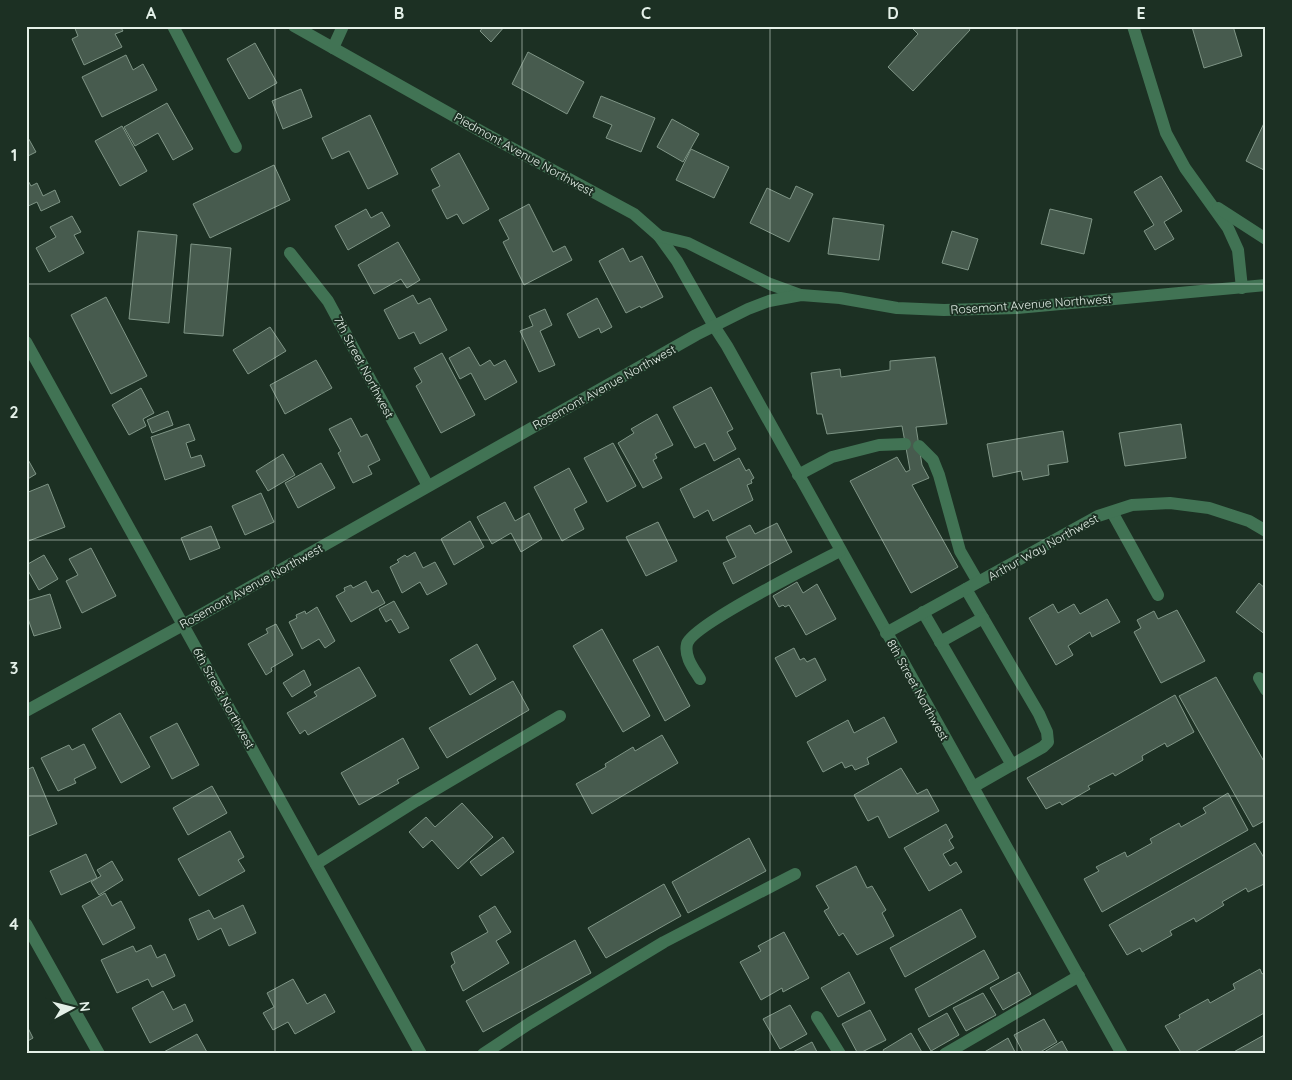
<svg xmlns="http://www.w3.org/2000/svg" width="1292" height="1080" font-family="Quicksand,sans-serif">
	<rect width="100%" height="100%" fill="#1c3023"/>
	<!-- building -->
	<g fill="#475b4e" stroke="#7f9586">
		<polygon points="74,26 120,26 123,31 115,34 122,47 84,65 72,39 78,36"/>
		<polygon points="484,26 505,26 491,42 480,31"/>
		<polygon points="910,26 967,26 970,30 913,91 888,67 918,34"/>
		<polygon points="1233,26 1242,56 1204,68 1192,27"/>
		<polygon points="255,43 277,83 249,99 227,59"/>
		<polygon points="528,52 584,82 567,114 512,84"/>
		<polygon points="126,55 133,70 143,64 157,90 102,117 82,77"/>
		<polygon points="301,89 312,117 283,129 272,101"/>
		<polygon points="601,96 655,118 641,152 606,138 612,125 593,117"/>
		<polygon points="167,103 193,149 173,160 158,133 135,146 124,127"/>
		<polygon points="370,115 398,174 368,189 349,151 332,159 322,138"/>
		<polygon points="672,119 699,134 683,162 657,147"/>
		<polygon points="1266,119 1266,171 1246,161"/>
		<polygon points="122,126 147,171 120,186 95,141"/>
		<polygon points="26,134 36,152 26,157"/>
		<polygon points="691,149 729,167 714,198 676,180"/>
		<polygon points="459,153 489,209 463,224 457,214 447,219 432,190 440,186 431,169"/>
		<polygon points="274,165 290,200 210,238 193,204"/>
		<polygon points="1161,176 1182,211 1164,222 1174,239 1155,250 1144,231 1154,225 1134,192"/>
		<polygon points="26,177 31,186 37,183 43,196 55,190 60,202 41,211 37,202 26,207"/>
		<polygon points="796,186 813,194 789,242 750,223 767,188 790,199"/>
		<polygon points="529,204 553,252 565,246 572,260 524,285 503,242 509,239 499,220"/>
		<polygon points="366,209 371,218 382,212 390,226 348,250 335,226"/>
		<polygon points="1050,209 1092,219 1084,254 1041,244"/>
		<polygon points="72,216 81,232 74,235 84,253 49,272 36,248 56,237 50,227"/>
		<polygon points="833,218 884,225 879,260 828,254"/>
		<polygon points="138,231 177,235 169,323 129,319"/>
		<polygon points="952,231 978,239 968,270 942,263"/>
		<polygon points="398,242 420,280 407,288 401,279 374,294 358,265"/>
		<polygon points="191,244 231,248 223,336 184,333"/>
		<polygon points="623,248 630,262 642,256 663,297 641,308 640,306 626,313 599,261"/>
		<polygon points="413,295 418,304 430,298 447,330 420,344 414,332 399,339 384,310"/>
		<polygon points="106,297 147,376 111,394 71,315"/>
		<polygon points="597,298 612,327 601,333 599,328 579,338 567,314"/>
		<polygon points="545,309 552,325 540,331 555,365 539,372 520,331 533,326 529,316"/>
		<polygon points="270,327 286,351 248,374 233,350"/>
		<polygon points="469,347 480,366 490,360 494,366 505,360 517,382 485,400 471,373 460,379 449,358"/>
		<polygon points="442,353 475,415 441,433 416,386 422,382 414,368"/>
		<polygon points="935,357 947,424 916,427 922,465 929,478 912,485 958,567 911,593 850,481 897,457 906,472 910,470 902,426 827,434 822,414 817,414 811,373 840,369 841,377 890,370 890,361"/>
		<polygon points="316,360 332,388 285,414 270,385"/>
		<polygon points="711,387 733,429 727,432 736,449 714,461 705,443 695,448 673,407"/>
		<polygon points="141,388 154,413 143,419 146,426 129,435 112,405"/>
		<polygon points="168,411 173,425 152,433 147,420"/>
		<polygon points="657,414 673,445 655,454 657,458 653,460 662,478 643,488 618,443 634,433 631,429"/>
		<polygon points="351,418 361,437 367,434 380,460 368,466 372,474 353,483 338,453 341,451 329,429"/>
		<polygon points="189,424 195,440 186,443 191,458 201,455 205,466 165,480 151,437"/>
		<polygon points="1181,424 1186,458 1125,466 1119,433"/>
		<polygon points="1063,431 1068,462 1048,465 1049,475 1023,480 1021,471 993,477 987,444"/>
		<polygon points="613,443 636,486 607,502 584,458"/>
		<polygon points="283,454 295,475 268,491 256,471"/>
		<polygon points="26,456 36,474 26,480"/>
		<polygon points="739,458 746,471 749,469 754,478 751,480 752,483 747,485 753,500 713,521 708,510 694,518 680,489"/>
		<polygon points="321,463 335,488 298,508 285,483"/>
		<polygon points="569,468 587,502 574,509 584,529 562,541 534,487"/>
		<polygon points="48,484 65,527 26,542 26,493"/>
		<polygon points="261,493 274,522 245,535 232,506"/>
		<polygon points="505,502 515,521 529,513 542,539 521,552 511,533 492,544 477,517"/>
		<polygon points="470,521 484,547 454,565 441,539"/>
		<polygon points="658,522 677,561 646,576 626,537"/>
		<polygon points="777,523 792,552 733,584 723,563 736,557 726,537 750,525 755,534"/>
		<polygon points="211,526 220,548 190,560 181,538"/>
		<polygon points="91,548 116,596 82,613 66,581 78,575 69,559"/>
		<polygon points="415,552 423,568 435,562 447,584 427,595 420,582 402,593 390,567 399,562 397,560 405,555 407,557"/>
		<polygon points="44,555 58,579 39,590 26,567 26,565"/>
		<polygon points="366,581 372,593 378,590 385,603 351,622 336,596 345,591 344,588 351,585 353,588"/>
		<polygon points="797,582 803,593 817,584 836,619 806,635 789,605 785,607 783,605 779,607 773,596"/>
		<polygon points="1259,583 1266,589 1266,635 1236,612"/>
		<polygon points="50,594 61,628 34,636 26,613 26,601"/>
		<polygon points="1107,599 1120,622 1092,637 1090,632 1068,646 1073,655 1056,665 1029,618 1053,604 1058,613 1074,604 1080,614"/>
		<polygon points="394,601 409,628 399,633 391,619 386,622 379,609"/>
		<polygon points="317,607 335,641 325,648 319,639 302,649 289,622 297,618 296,615 305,611 306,614"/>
		<polygon points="1177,610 1205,661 1161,683 1134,632 1141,628 1137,620 1154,611 1158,619"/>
		<polygon points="276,624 293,655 271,668 272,671 266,675 248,644 268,633 266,629"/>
		<polygon points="602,629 650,716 623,732 573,646"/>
		<polygon points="477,644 496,679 470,695 450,660"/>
		<polygon points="658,646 690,706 665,721 633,660"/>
		<polygon points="794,648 800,660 804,658 807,662 815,658 826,680 796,697 775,658"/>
		<polygon points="359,667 376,696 308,735 305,730 300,734 287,713 317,696 314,692"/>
		<polygon points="304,670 311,685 292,697 283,683"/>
		<polygon points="1216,677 1266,765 1266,820 1253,827 1179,696"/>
		<polygon points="513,681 529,710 447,758 429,728"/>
		<polygon points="1175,695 1194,732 1167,747 1165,743 1142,756 1143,760 1115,776 1113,773 1088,786 1090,789 1062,805 1060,802 1046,809 1027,778"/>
		<polygon points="120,713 150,767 121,783 92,729"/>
		<polygon points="884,717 897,742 867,758 869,764 855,770 852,765 845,768 842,762 823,772 807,742 848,720 854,733"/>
		<polygon points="177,723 199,765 172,779 150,737"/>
		<polygon points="662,735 678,763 592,814 576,784 606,767 605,764 633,747 635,751"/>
		<polygon points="403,738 419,768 397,780 399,783 359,805 341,773"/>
		<polygon points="84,744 96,768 74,779 76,783 58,791 41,758 69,745 72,750"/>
		<polygon points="33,767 57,824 29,836 26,830 26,770"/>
		<polygon points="901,768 917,794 927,789 939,811 889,838 878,816 868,821 854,795"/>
		<polygon points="212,786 227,813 188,835 173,808"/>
		<polygon points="1228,793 1248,830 1102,912 1084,879 1099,871 1096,867 1125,852 1127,857 1152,843 1150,839 1179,823 1181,827 1206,813 1203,808"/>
		<polygon points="462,803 493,837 458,869 432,840 423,848 409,832 426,817 435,827"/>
		<polygon points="946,824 953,837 949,840 954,848 943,854 950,866 956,862 962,872 929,891 904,848"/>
		<polygon points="230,831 244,857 238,860 245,871 199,896 178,859"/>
		<polygon points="503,837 514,852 481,876 470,862"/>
		<polygon points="749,838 766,871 688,913 672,882"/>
		<polygon points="1255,843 1266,861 1266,883 1248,892 1246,888 1222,902 1224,905 1196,922 1194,918 1170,931 1172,935 1142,952 1140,948 1127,955 1109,925"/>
		<polygon points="86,854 97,878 61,895 50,871"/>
		<polygon points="112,861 123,880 99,895 91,882 101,876 97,870"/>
		<polygon points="856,866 867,888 872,886 886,910 882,913 894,936 857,955 843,933 839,936 824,911 829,908 816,886"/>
		<polygon points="664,884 681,916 606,958 588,928"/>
		<polygon points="105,893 112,906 121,901 135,928 103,945 82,906"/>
		<polygon points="243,905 256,933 229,946 221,928 198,940 189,919 209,910 214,919"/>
		<polygon points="495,906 511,932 496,941 509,963 463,991 451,966 455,963 451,953 488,932 479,916"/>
		<polygon points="961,909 976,937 905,977 890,948"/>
		<polygon points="784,932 809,978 783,992 782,988 761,1000 740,962 761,951 758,946"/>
		<polygon points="575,940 591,973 483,1032 466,1001"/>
		<polygon points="151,945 157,958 165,954 175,976 152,987 148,979 117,993 101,960 133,946 136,952"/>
		<polygon points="984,950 999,978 929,1017 915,989"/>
		<polygon points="1260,969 1262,974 1266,972 1266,1012 1191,1054 1182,1054 1165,1026 1180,1018 1179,1015 1208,999 1210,1003 1235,989 1233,984"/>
		<polygon points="849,972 865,1003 838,1017 821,988"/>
		<polygon points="1019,972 1031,994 1003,1010 990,988"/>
		<polygon points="293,979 307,1004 325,994 335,1012 295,1034 288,1022 273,1030 263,1013 274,1007 267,993"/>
		<polygon points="163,991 173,1010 185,1004 193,1021 150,1043 132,1008"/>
		<polygon points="983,993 996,1015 966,1031 953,1008"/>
		<polygon points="790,1005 807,1034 780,1049 763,1019"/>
		<polygon points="870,1010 886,1040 858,1054 842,1024"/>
		<polygon points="947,1013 959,1035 931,1051 918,1029"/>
		<polygon points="1044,1019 1057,1042 1037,1054 1024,1054 1014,1035"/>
		<polygon points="26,1024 33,1038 26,1042"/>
		<polygon points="911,1033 923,1054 885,1054 883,1050"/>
		<polygon points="197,1034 208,1054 160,1054"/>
		<polygon points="1266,1034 1266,1054 1230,1054"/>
		<polygon points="1008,1038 1016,1054 981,1054"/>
		<polygon points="1062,1041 1069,1054 1041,1054"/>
		<polygon points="812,1042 818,1054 789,1054"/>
	</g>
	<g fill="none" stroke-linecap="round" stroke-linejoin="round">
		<!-- minor -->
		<g stroke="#417354" stroke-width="12">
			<polyline points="173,26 236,147"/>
			<polyline points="294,26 484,133 634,214 659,236 677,261 714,326 727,346 1122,1054"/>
			<polyline points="1133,26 1166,133 1185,168 1228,228 1238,250 1242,288"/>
			<polyline points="333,48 343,26"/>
			<polyline points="1218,208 1266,239"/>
			<polyline points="659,236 688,243 770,284 800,295"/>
			<polyline points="290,253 328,301 428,486"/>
			<polyline points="26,342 421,1054"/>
			<polyline points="919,446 933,460 939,475 960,551 978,582"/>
			<polyline points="798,475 832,457 879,445 905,444"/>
			<polyline points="1112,512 1158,595"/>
			<polyline points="966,589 1039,714 1047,732 1048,742 1043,747 973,787"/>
			<polyline points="923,612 1012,765"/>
			<polyline points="886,633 1098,516 1132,505 1170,503 1209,508 1249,521 1266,531"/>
			<polyline points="940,642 983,618"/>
			<polyline points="1259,678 1266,690"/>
			<path d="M700,679C694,669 684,657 687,644C692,625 817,563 840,551"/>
			<polyline points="26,711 183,625 696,335 748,309 769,301 801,295 840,298 897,308 944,310 1017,308 1266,285"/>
			<polyline points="316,864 416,801 560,716"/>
			<polyline points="26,924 99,1054"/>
			<polyline points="817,1017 840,1054"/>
			<polyline points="483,1054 530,1023 664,942 795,874"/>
			<polyline points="945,1054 1079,976"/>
		</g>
	</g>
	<!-- grid -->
	<path fill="none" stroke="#e4f0e8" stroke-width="1" stroke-opacity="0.55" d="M275,26V1054M522,26V1054M770,26V1054M1017,26V1054M26,284H1266M26,540H1266M26,796H1266"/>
	<g text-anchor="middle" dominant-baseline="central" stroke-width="4" stroke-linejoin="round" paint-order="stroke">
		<!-- street labels -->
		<g font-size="12" fill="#e4f0e8" stroke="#1c3023">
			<text transform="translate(524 154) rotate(29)">Piedmont Avenue Northwest</text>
			<text transform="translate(1031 304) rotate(-4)">Rosemont Avenue Northwest</text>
			<text transform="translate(364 367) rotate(62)">7th Street Northwest</text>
			<text transform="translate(604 387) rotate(-29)">Rosemont Avenue Northwest</text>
			<text transform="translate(1043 547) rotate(-29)">Arthur Way Northwest</text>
			<text transform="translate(251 586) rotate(-29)">Rosemont Avenue Northwest</text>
			<text transform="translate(918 690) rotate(61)">8th Street Northwest</text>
			<text transform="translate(224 698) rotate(61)">6th Street Northwest</text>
		</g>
	</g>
	<!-- border -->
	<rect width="1292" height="1080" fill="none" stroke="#1c3023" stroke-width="55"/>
	<!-- north arrow -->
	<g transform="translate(72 1008) rotate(83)" stroke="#1c3023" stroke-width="4" paint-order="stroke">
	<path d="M0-4L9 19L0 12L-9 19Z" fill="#e4f0e8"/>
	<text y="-8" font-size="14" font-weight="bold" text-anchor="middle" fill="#e4f0e8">N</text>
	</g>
	<rect x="28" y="28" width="1236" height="1024" fill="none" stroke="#e4f0e8" stroke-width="2"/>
	<g font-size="16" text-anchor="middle" font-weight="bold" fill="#e4f0e8">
		<text x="151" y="19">A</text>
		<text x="399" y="19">B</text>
		<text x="646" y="19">C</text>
		<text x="893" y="19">D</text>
		<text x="1141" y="19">E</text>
		<text x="14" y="161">1</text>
		<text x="14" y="418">2</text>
		<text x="14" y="674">3</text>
		<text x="14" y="930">4</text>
	</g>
</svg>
